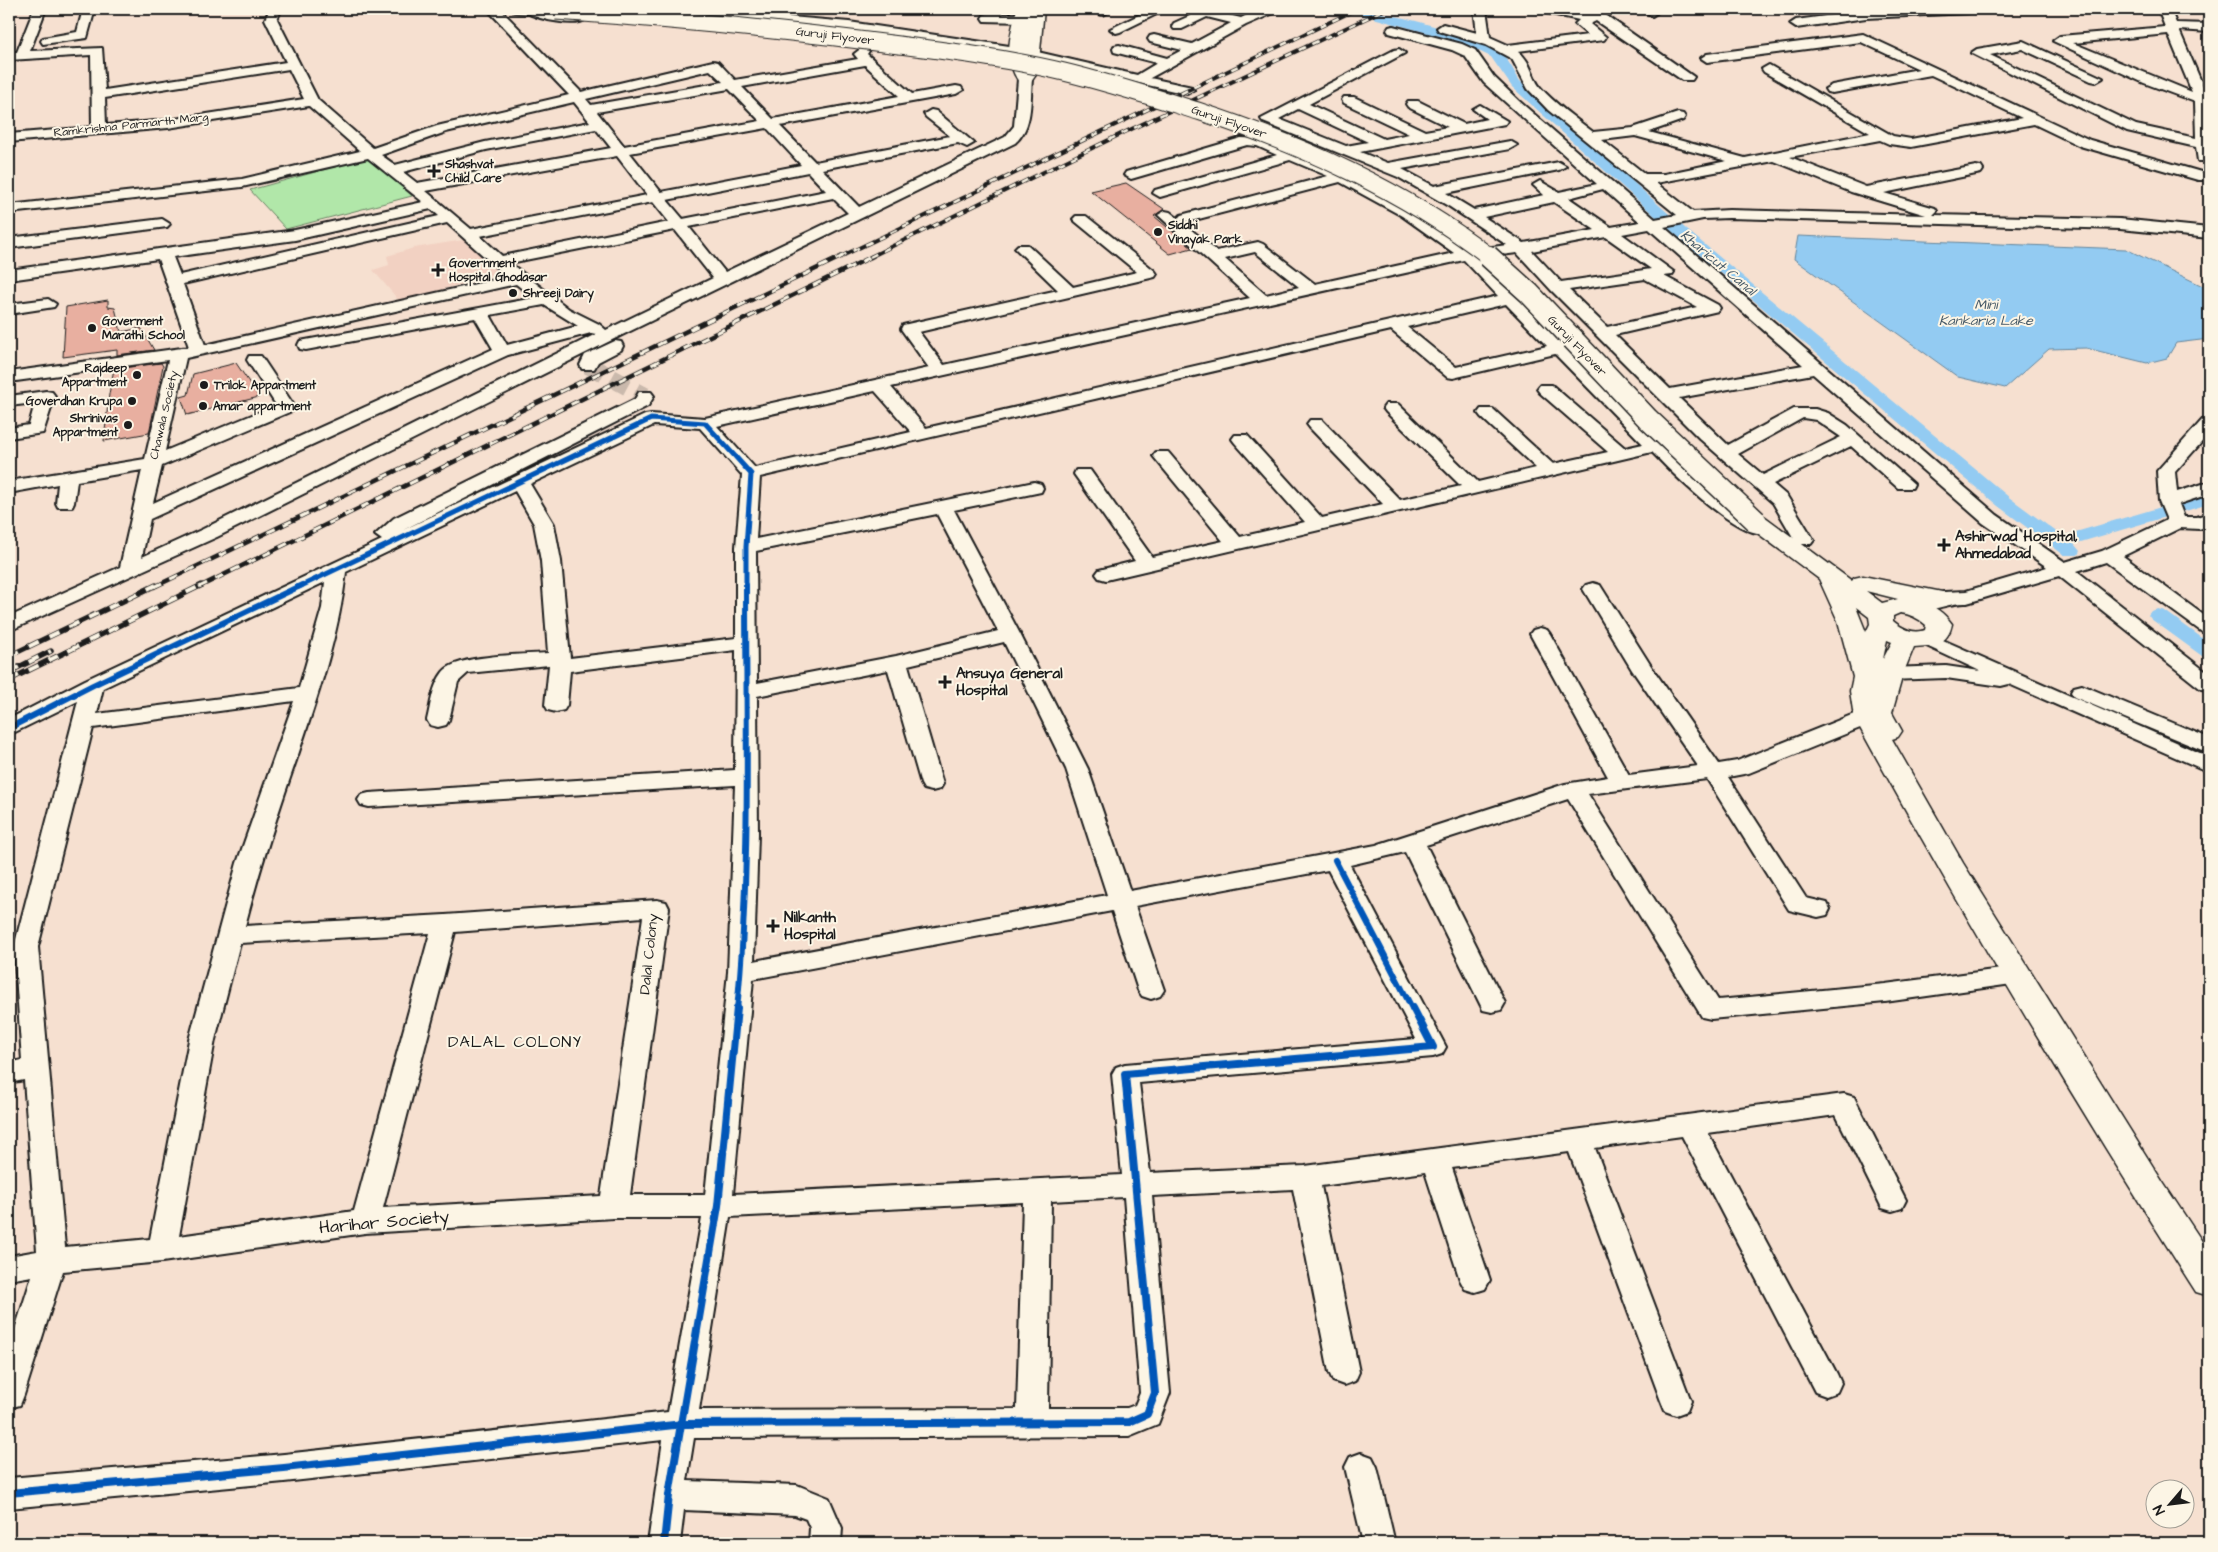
<svg xmlns="http://www.w3.org/2000/svg" width="2218" height="1552" font-family="'Architects Daughter',sans-serif">
	<rect width="100%" height="100%" fill="#f6e0d0"/>
	<filter id="ink" filterUnits="userSpaceOnUse"><feTurbulence type="fractalNoise" baseFrequency=".02" numOctaves="2"/><feDisplacementMap in="SourceGraphic" scale="10" xChannelSelector="R" yChannelSelector="G"/><feConvolveMatrix kernelMatrix="1 2 1 2 8 2 1 2 1" color-interpolation-filters="sRGB"/></filter>
	<g filter="url(#ink)">
		<!-- built -->
		<polygon fill="#f2d1c2" points="470,239 504,271 400,302 373,270 389,265 387,256 414,248"/>
		<!-- green -->
		<polygon fill="#b1e7a9" stroke="#668262" points="370,157 412,196 286,229 250,190"/>
		<!-- water -->
		<polygon fill="#93cbf2" stroke="#63859c" points="1798,236 2126,249 2209,289 2209,339 2176,343 2167,358 2147,363 2086,348 2049,349 2005,388 1958,377 1794,259"/>
		<g fill="none" stroke-linecap="round" stroke-linejoin="round">
			<!-- canal -->
			<g fill="#93cbf2" fill-rule="evenodd">
				<path d="M1346,9C1375,7 1472,34 1498,51C1507,56 1514,72 1520,81L1687,230L2010,498L2062,536L2209,493V504L2074,544L2080,551L2078,555H2064L1998,506L1677,236L1512,87L1491,57L1460,42L1348,11Z"/>
				<polygon points="2158,609 2165,611 2209,643 2209,658 2202,656 2151,619 2148,615 2151,611"/>
			</g>
		</g>
		<!-- building -->
		<g fill="#e8afa0" stroke="#1c1c1c">
			<polygon points="1126,183 1164,209 1154,216 1192,248 1170,254 1091,191"/>
			<polygon points="108,300 108,307 115,308 121,332 141,328 154,350 117,355 117,350 63,357 66,307"/>
			<polygon points="161,363 163,366 149,433 104,441 109,394 114,369"/>
			<polygon points="236,363 259,397 187,415 181,397 188,395 193,374"/>
		</g>
		<g fill="none" stroke-linecap="round" stroke-linejoin="round">
			<!-- minor-tunnel -->
			<polyline stroke="#cab9ac" stroke-width="18" stroke-dasharray="18 9" stroke-linecap="butt" points="588,365 645,396"/>
			<defs>
				<g id="minor">
					<path d="M34,9H46L30,51L102,48L105,90L286,62L265,19L270,9H282L277,19L318,100L373,148L437,126L569,95L487,9H500L581,92L713,61L718,62L735,80L858,59L854,54L863,47L868,48L869,51L867,54L912,94L956,86L961,87L963,90L956,94L780,126L815,162L950,136L926,117L924,114L931,110L936,111L974,143L967,147L958,143L822,169L859,207L1005,137L1014,126L1018,79L1025,75L1032,79C1030,102 1033,127 1015,143L614,339L217,537L9,631V617L120,567L142,470L77,481L74,503L72,507H58L56,503L58,484L9,493V481L145,459L168,360L9,382V372L189,347L158,259L9,280V270L295,230L423,202L368,158L242,187L9,213V205L242,179L360,151L309,106L168,128L9,142V134L92,127L91,55L9,60V52H17ZM865,65L899,96L773,119L742,87ZM289,69L304,99L168,120L106,125L105,98ZM710,70L723,82L591,105L586,99ZM729,89L760,121L624,146L597,112ZM574,102L590,122L485,142L395,165L381,155L446,132ZM767,128L801,165L661,192L630,153ZM596,129L611,148L417,183L403,172L486,150ZM617,156L647,195L471,229L426,191ZM808,172L826,191L683,219L667,200ZM833,198L848,213L725,272L689,227ZM653,202L669,222L502,256L480,236ZM431,209L439,216L180,275L173,257L295,240ZM447,223L507,277L205,345L183,284ZM675,230L713,278L606,330L599,324L569,309L510,263ZM516,284L534,298L300,341L298,345L300,349L306,350L475,318L493,349L153,503L162,466L292,411L295,407L261,356H249L247,360L276,405L165,451L186,358ZM544,305L578,326L507,345L490,315ZM591,333L596,334L203,529L142,557L150,519L508,355Z"/>
					<polygon points="83,9 95,9 87,38 43,44 41,41 43,38 77,32"/>
					<path d="M526,9L580,15L586,19C577,28 538,19 527,13Z"/>
					<polygon points="651,9 696,9 849,22 1016,47 1137,75 1157,63 1114,52 1113,49 1114,46 1119,45 1167,58 1182,50 1150,42 1148,39 1150,36 1154,35 1192,44 1231,23 1207,17 1182,29 1174,29 1172,26 1174,23 1194,14 1185,12 1183,9 1203,9 1241,18 1259,9 1283,9 1246,25 1150,78 1192,87 1194,90 1187,94 1016,55 849,30 657,13"/>
					<polygon points="1098,9 1113,9 1103,15 1099,14"/>
					<polygon points="1151,9 1167,9 1120,32 1116,33 1110,29"/>
					<path d="M1474,9H1486L1490,37L1508,45L1588,35L1575,24L1579,20L1542,12L1540,9H1561L1585,14L1583,11L1584,9H1597L1694,77L1692,80H1682L1596,21L1590,24L1606,37L1604,40L1518,51C1531,61 1531,75 1540,87C1555,104 1575,118 1593,132L1633,128L1678,113L1683,114L1685,117L1683,120L1649,132L1745,158L1870,133L1764,72L1762,69L1769,65L1893,136L1911,139L2022,118L1931,75L1832,93L1827,92L1825,89L1832,85L1919,69L1861,42L1707,62L1701,58L1707,54L1863,34L2090,140L2208,174V180H2198L2080,146L2034,124L1911,147L1889,144L1880,140L1790,157L1866,187L1976,166L1981,167L1983,170L1981,173L1884,193L1935,208L1937,211L1933,215L2120,219L2209,228V238L2120,229L1729,218L1703,219L1664,227L1997,515L2065,562L2102,551L2167,520L2159,501L2157,471L2203,419L2209,418V434L2175,472L2177,492L2209,482V494L2179,504L2184,517H2197L2209,513V526L2199,529L2180,528L2123,556L2209,619V634L2202,632L2106,562L2077,571L2209,674V690L2201,689L2059,576L1967,603C1948,602 1932,613 1917,609L1914,605L1917,601L1944,592L1966,591L2047,567L1983,523L1813,374L1679,398L1728,445L1794,409H1815L1828,413L1847,425L1914,484L1912,488H1898L1851,446L1773,484L1787,496L1814,540L1811,544H1797L1773,503L1700,439L1551,290L1517,253L1479,258L1686,466L1735,507L1766,525L1769,529L1766,533C1739,540 1671,472 1652,452L1106,580L1099,578L1096,574L1099,570L1135,561L1074,474L1076,470H1090L1152,557L1223,541L1153,456L1156,452H1168L1240,537L1305,522L1235,443L1232,439L1235,435H1247L1322,518L1383,504L1310,428L1307,424L1310,420H1322L1400,500L1461,486L1386,412L1383,408L1386,404H1398L1478,482L1536,468L1481,417L1478,413L1481,409H1493L1553,464L1608,452L1540,393L1537,389L1540,385H1552L1625,448L1643,444L1555,354L1453,378L1447,377L1391,330L760,477L756,539L1034,482L1041,484L1043,488L1041,492L954,510L1020,634L1088,769L1130,891L1376,845L1565,784L1608,777L1530,634L1533,630L1540,628L1547,630L1550,634L1629,775L1698,766L1632,670L1583,589L1586,585L1593,583L1600,585L1653,669L1719,764L1737,761L1859,712L1867,710L1875,712L1878,717L1875,722L1749,773L1728,777L1806,898L1827,903L1830,909L1827,915L1818,917L1789,910L1707,779L1588,794L1718,1000L1885,984L2017,967L2026,970L2030,976L2026,982L1885,1002L1711,1019L1702,1017L1568,799L1426,845L1505,1003L1501,1010L1492,1012L1483,1010L1405,852L1350,865L1446,1047L1442,1054L1433,1057L1139,1083L1150,1173L1305,1166L1844,1094L1854,1097L1906,1200L1902,1208L1892,1211L1882,1208L1836,1115L1708,1133L1837,1374L1841,1383L1837,1392L1826,1396L1815,1392L1682,1136L1595,1148L1691,1401L1687,1411L1676,1415L1665,1411L1661,1401L1569,1152L1452,1168L1490,1280L1485,1289L1475,1292L1465,1289L1460,1280L1425,1172L1321,1186L1359,1372L1355,1381L1344,1385L1333,1381L1329,1372L1293,1189L1152,1196L1170,1393L1158,1424L1129,1436L694,1438L687,1481L797,1485L829,1498L842,1528L841,1543H809L810,1528L806,1519L795,1515L684,1510L680,1543H648L663,1440L284,1482L9,1508V1478L284,1454L668,1412L702,1218H614L365,1233L162,1262L63,1271L24,1395L20,1405L9,1408V1348L32,1276L9,1280V1256L37,1251L24,1080L9,1083V1063L22,1060L14,947L78,701L9,735V719L85,680L382,540L375,535L394,518L635,399L639,392H651L654,396L648,406L403,530L645,415L651,414L705,418L929,368L901,329L903,325L1058,290L1018,251L1015,248L1018,245H1028L1073,287L1137,272L1076,222L1073,219L1076,216H1086L1155,271L1157,274L1155,277L919,332L944,365L1250,298L1158,215L1165,211L1170,212L1180,220L1178,218L1181,215L1328,176L1290,160L1160,197L1153,193L1155,190L1277,155L1257,146L1247,145L1131,179L1124,175L1126,172L1241,138L1265,139L1361,180L1412,210L1470,250L1507,245L1450,207L1398,177L1263,122L1261,119L1394,50L1399,49L1405,53L1309,104L1384,139L1409,134L1344,103L1342,100L1344,97H1354L1425,131L1448,127L1408,107L1406,104L1408,101H1418L1464,124L1487,119L1473,109L1480,105L1507,121L1505,124L1360,152L1388,163L1510,141L1517,145L1510,149L1402,169L1434,186L1559,162L1566,166L1559,170L1446,193L1474,210L1544,195L1533,185L1540,181L1559,192L1597,184L1484,83L1465,56L1452,50L1389,33L1387,30L1389,27L1393,26L1462,44L1475,50L1494,77L1519,101L1655,219L1677,215L1548,110L1528,89L1512,59L1486,45L1439,31L1437,28L1443,24L1477,33ZM1298,109L1368,142L1346,146L1279,119ZM1635,136L1727,161L1664,174H1645L1602,140ZM1774,161L1851,192L1926,215L1729,210L1693,212L1656,183ZM1340,182L1402,216L1454,253L1315,284L1263,244L1258,242L1216,251L1181,221H1191ZM1603,189L1640,222L1611,227L1569,198ZM1554,202L1595,230L1524,243L1484,217ZM1649,229L1803,365L1670,389L1615,335L1718,311L1720,308L1718,305L1664,276L1672,275L1674,272L1622,234ZM1606,237L1651,269L1561,282L1532,251ZM1255,252L1299,287L1266,295L1225,259ZM1464,260L1498,296L926,428L891,387ZM1645,279L1697,307L1607,327L1569,290ZM1506,304L1547,346L1456,367L1407,327ZM875,391L911,432L755,468L717,426ZM1803,418L1816,420L1841,437L1763,475L1738,454ZM654,425L700,428L742,475L736,547V638L570,658L561,561L554,524L530,484ZM515,491L534,524L541,561L548,653C524,655 457,654 443,672C432,686 431,704 427,720L430,725L438,727L446,725L449,720L458,682L468,673L549,665L545,705L548,710L556,712L564,710L567,705L570,671L736,650L735,770L369,793L361,795L358,800L361,805L369,807L735,785L728,972L705,1195H630L669,908L666,902L657,900L445,915L245,926C260,868 278,812 298,755C318,695 339,635 346,572ZM937,514L998,631L896,656L757,683L756,551ZM325,582L322,608L299,688L97,714L103,688ZM1004,642L1066,769L1107,895L754,961L758,834L757,696L888,670L921,784L924,789L932,791L940,789L943,784L908,665ZM294,701L237,863L189,1040L150,1239L65,1247L38,947L93,728ZM1328,870L1416,1039L1125,1064L1116,1067L1112,1074L1122,1175L733,1194L753,979L1112,911L1138,990L1142,996L1151,999L1160,996L1164,990L1135,906ZM643,917L601,1196L383,1208L455,932ZM430,933L354,1211L179,1236L215,1040L240,943ZM1124,1197L1140,1393L1135,1405L1127,1408H1048L1051,1201ZM1023,1202L1017,1409L699,1410L730,1217Z"/>
					<polygon points="1642,9 1655,9 1658,12 1652,16"/>
					<polygon points="1852,9 1868,10 1974,9 1968,13 1866,18 1796,28 1790,24 1796,20 1855,12"/>
					<path d="M2158,9H2170L2176,23L2209,24V32L2179,30L2209,100L2208,161H2198L2196,147L2127,131L1971,53L1977,49L2023,41L2103,78L2096,82L2091,81L2022,49L1990,55L2136,125L2196,138L2195,102L2144,83L2053,41L2060,36L2165,27ZM2168,34L2192,92L2073,43Z"/>
					<polygon points="988,14 1022,14 1028,18 1022,22 984,21 982,18 984,15"/>
					<polygon points="162,219 170,224 167,227 9,248 9,238"/>
					<polygon points="48,299 56,304 54,307 9,314 9,304"/>
					<polygon points="615,341 621,342 623,346 621,350 598,362 594,369 582,369 580,365 585,355"/>
					<polygon points="46,391 52,392 55,396 43,433 9,438 9,428 29,425 35,403 9,406 9,396"/>
					<polygon points="1927,633 2209,757 2209,772 2009,684 2001,686 1946,678 1889,680 1882,679 1878,674 1882,669 1889,668 1946,666 1980,671 1920,643 1917,639 1920,635"/>
					<polygon points="2082,685 2209,738 2209,753 2074,697 2071,692 2074,687"/>
					<polygon points="1361,1453 1372,1457 1377,1467 1395,1543 1363,1543 1345,1467 1350,1457"/>
				</g>
				<g id="major">
					<polygon points="511,9 562,9 563,11 556,15 518,13 513,12"/>
					<path d="M1017,9H1044L1038,72L1031,82H1019C1003,59 1010,35 1017,9Z"/>
					<path d="M1756,514L1764,516L1852,581L1854,578L1863,576L1952,594L1955,599L1952,604L1943,606L1922,603C1935,606 1944,613 1952,624C1948,645 1933,646 1914,647L1903,674L1892,713L1902,731L1898,737L1892,739L1963,863L2162,1181L2209,1252V1296L2196,1292C2076,1104 1961,913 1854,717L1850,691L1853,677L1838,621L1819,579L1748,526L1744,521L1748,516ZM1866,591L1898,599L1882,603ZM1856,607L1869,617L1870,624L1866,632ZM1900,613C1910,614 1918,618 1926,625L1925,630C1913,634 1903,629 1893,621V616ZM1887,640L1892,642L1883,659Z"/>
				</g>
			</defs>
			<!-- minor casing -->
			<use href="#minor" stroke="#1c1c1c" stroke-width="4"/>
			<!-- major casing -->
			<use href="#major" stroke="#1c1c1c" stroke-width="3"/>
			<!-- minor -->
			<use href="#minor" fill="#fcf5e5" fill-rule="evenodd"/>
			<!-- major -->
			<use href="#major" fill="#fcf5e5" fill-rule="evenodd"/>
			<defs>
				<g id="rail-far2">
					<polyline points="840,257 1357,9"/>
					<polyline points="870,257 1121,134 1386,9"/>
				</g>
				<g id="rail-far1">
					<polyline points="154,587 843,256"/>
					<polyline points="199,587 873,256"/>
				</g>
				<g id="rail">
					<polyline points="9,656 156,585"/>
					<polyline points="9,672 51,651"/>
					<polyline points="9,680 202,585"/>
				</g>
			</defs>
			<!-- rail-far2 casing -->
			<use href="#rail-far2" stroke="#1c1c1c" stroke-width="4"/>
			<!-- rail-far1 casing -->
			<use href="#rail-far1" stroke="#1c1c1c" stroke-width="4.5"/>
			<!-- rail casing -->
			<use href="#rail" stroke="#1c1c1c" stroke-width="5.5"/>
			<!-- rail-far2 -->
			<use href="#rail-far2" stroke="#fcf5e5" stroke-width="2.5" stroke-dasharray="7" stroke-linecap="butt"/>
			<!-- rail-far1 -->
			<use href="#rail-far1" stroke="#fcf5e5" stroke-width="3" stroke-dasharray="9" stroke-linecap="butt"/>
			<!-- rail -->
			<use href="#rail" stroke="#fcf5e5" stroke-width="4" stroke-dasharray="11" stroke-linecap="butt"/>
			<defs>
				<path id="major-bridge-far1" d="M556,11C671,19 785,30 899,45C954,52 1010,59 1064,72C1110,83 1156,98 1201,112C1304,146 1403,190 1490,257"/>
				<polyline id="major-bridge" points="1488,256 1529,293 1648,419 1756,521"/>
			</defs>
			<!-- major-bridge-far1 casing -->
			<use href="#major-bridge-far1" stroke="#1c1c1c" stroke-width="19" stroke-linecap="butt"/>
			<!-- major-bridge casing -->
			<use href="#major-bridge" stroke="#1c1c1c" stroke-width="24" stroke-linecap="butt"/>
			<!-- major-bridge-far1 -->
			<use href="#major-bridge-far1" stroke="#fcf5e5" stroke-width="17"/>
			<!-- major-bridge -->
			<use href="#major-bridge" stroke="#fcf5e5" stroke-width="21"/>
			<defs>
				<polyline id="cycleway-far2" points="299,587 651,419 705,423 751,474 746,547 746,587"/>
				<g id="cycleway-far1">
					<polyline points="9,728 93,685 302,585"/>
					<polyline points="1335,860 1413,1010"/>
					<path d="M737,1010C751,869 746,726 746,585"/>
				</g>
				<g id="cycleway">
					<polyline points="9,1493 284,1468 683,1424 1129,1422 1147,1414 1155,1393 1125,1074 1433,1047 1413,1008"/>
					<polyline points="664,1543 669,1495 718,1206 737,1008"/>
				</g>
			</defs>
			<!-- cycleway-far2 casing -->
			<use href="#cycleway-far2" stroke="#fcf5e5" stroke-width="8"/>
			<!-- cycleway-far1 casing -->
			<use href="#cycleway-far1" stroke="#fcf5e5" stroke-width="9"/>
			<!-- cycleway casing -->
			<use href="#cycleway" stroke="#fcf5e5" stroke-width="11"/>
			<!-- cycleway-far2 -->
			<use href="#cycleway-far2" stroke="#0057b8" stroke-width="5"/>
			<!-- cycleway-far1 -->
			<use href="#cycleway-far1" stroke="#0057b8" stroke-width="6"/>
			<!-- cycleway -->
			<use href="#cycleway" stroke="#0057b8" stroke-width="8"/>
		</g>
	</g>
	<!-- markers -->
	<g fill="#1c1c1c" stroke="#fcf5e5" stroke-width="2">
		<path d="M431.5 163.5h5v5h5v5h-5v5h-5v-5h-5v-5h5z"/>
		<circle cx="1158" cy="232" r="5"/>
		<path d="M435.5 262.5h5v5h5v5h-5v5h-5v-5h-5v-5h5z"/>
		<circle cx="513" cy="293" r="5"/>
		<circle cx="92" cy="328" r="5"/>
		<circle cx="137" cy="375" r="5"/>
		<circle cx="204" cy="385" r="5"/>
		<circle cx="132" cy="401" r="5"/>
		<circle cx="203" cy="406" r="5"/>
		<circle cx="128" cy="425" r="5"/>
		<path d="M1941.5 537.5h5v5h5v5h-5v5h-5v-5h-5v-5h5z"/>
		<path d="M942.5 674.5h5v5h5v5h-5v5h-5v-5h-5v-5h5z"/>
		<path d="M770.5 918.5h5v5h5v5h-5v5h-5v-5h-5v-5h5z"/>
	</g>
	<g text-anchor="middle" dominant-baseline="central" stroke-width="4" stroke-linejoin="round" paint-order="stroke">
		<!-- far-street labels -->
		<g font-size="12" fill="#1c1c1c" stroke="#fcf5e5">
			<text transform="translate(835 36) rotate(7)">Guruji Flyover</text>
			<text transform="translate(1229 122) rotate(19)">Guruji Flyover</text>
			<text transform="translate(131 125) rotate(-6)">Ramkrishna Parmarth Marg</text>
			<text transform="translate(1577 346) rotate(46)">Guruji Flyover</text>
			<text transform="translate(164 415) rotate(-77)">Chawala Society</text>
		</g>
		<!-- far-poi labels -->
		<g font-size="12" font-weight="bold" fill="#1c1c1c" stroke="#fcf5e5" text-anchor="start">
			<text x="445" y="164">Shashvat<tspan x="445" dy="14">Child Care</tspan></text>
			<text x="1168" y="225">Siddhi<tspan x="1168" dy="14">Vinayak Park</tspan></text>
			<text x="449" y="263">Government<tspan x="449" dy="14">Hospital Ghodasar</tspan></text>
			<text x="523" y="293">Shreeji Dairy</text>
			<text x="102" y="321">Goverment<tspan x="102" dy="14">Marathi School</tspan></text>
			<text x="127" y="368" text-anchor="end">Rajdeep<tspan x="127" dy="14">Appartment</tspan></text>
			<text x="214" y="385">Trilok Appartment</text>
			<text x="122" y="401" text-anchor="end">Goverdhan Krupa</text>
			<text x="213" y="406">Amar appartment</text>
			<text x="118" y="418" text-anchor="end">Shrinivas<tspan x="118" dy="14">Appartment</tspan></text>
		</g>
		<!-- far-water labels -->
		<g font-size="14" font-style="italic" fill="#465967" stroke="#fcf5e5">
			<text transform="translate(1718 263) rotate(40)">Kharicut Canal</text>
			<text x="1986" y="305">Mini<tspan x="1986" dy="16">Kankaria Lake</tspan></text>
		</g>
		<!-- poi labels -->
		<g font-size="15" font-weight="bold" fill="#1c1c1c" stroke="#fcf5e5" text-anchor="start">
			<text x="1955" y="536">Ashirwad Hospital,<tspan x="1955" dy="17">Ahmedabad</tspan></text>
			<text x="956" y="673">Ansuya General<tspan x="956" dy="17">Hospital</tspan></text>
			<text x="784" y="917">Nilkanth<tspan x="784" dy="17">Hospital</tspan></text>
		</g>
		<!-- street labels -->
		<g font-size="15" fill="#1c1c1c" stroke="#fcf5e5">
			<text transform="translate(649 954) rotate(-84)">Dalal Colony</text>
		</g>
		<!-- neighbourhood labels -->
		<g font-size="16" letter-spacing="1" fill="#1c1c1c" stroke="#fcf5e5">
			<text x="515" y="1042">DALAL COLONY</text>
		</g>
		<!-- near-street labels -->
		<g font-size="18" fill="#1c1c1c" stroke="#fcf5e5">
			<text transform="translate(384 1222) rotate(-5)">Harihar Society</text>
		</g>
	</g>
	<!-- margin -->
	<rect width="2218" height="1552" fill="none" stroke="#fcf5e5" stroke-width="30"/>
	<rect x="15" y="15" width="2188" height="1522" fill="none" stroke="#1c1c1c" stroke-width="2" filter="url(#ink)"/>
	<!-- north arrow -->
	<g transform="translate(2170 1504) rotate(242)"><circle r="24" fill="#fcf5e5" stroke="#a29e95"/>
	<path d="M0-4L9 19L0 12L-9 19Z" fill="#1c1c1c"/>
	<text y="-8" font-size="14" font-weight="bold" text-anchor="middle" fill="#1c1c1c">N</text>
	</g>
</svg>
